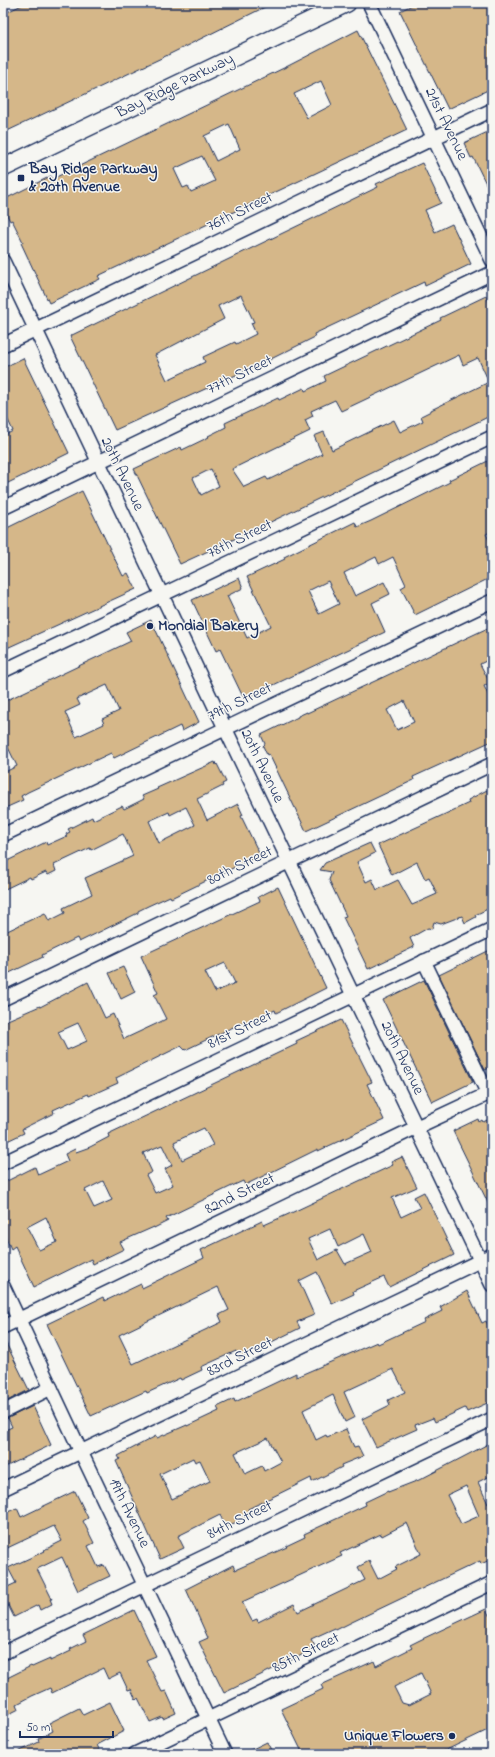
<svg xmlns="http://www.w3.org/2000/svg" width="495" height="1757" font-family="'Indie Flower',sans-serif">
	<rect width="100%" height="100%" fill="#f6f6f2"/>
	<filter id="ink" filterUnits="userSpaceOnUse"><feTurbulence type="fractalNoise" baseFrequency=".025" numOctaves="2"/><feDisplacementMap in="SourceGraphic" scale="8" xChannelSelector="R" yChannelSelector="G"/><feConvolveMatrix kernelMatrix="1 2 1 2 8 2 1 2 1" color-interpolation-filters="sRGB"/></filter>
	<g filter="url(#ink)">
		<!-- building -->
		<g fill="#d5b789" stroke="#1b2f5e" fill-rule="evenodd">
			<polygon points="26,3 273,3 170,54 3,133 3,14"/>
			<polygon points="416,3 492,3 492,88 448,109 400,11"/>
			<path d="M358,30L407,130L98,276L100,279L49,303L21,243L23,242L12,220L10,221L3,207V200L51,176L52,179L92,160L288,66ZM321,81L332,105L307,118L294,94ZM229,124L240,149L216,161L204,136ZM202,156L215,181L191,192L188,186L183,188L174,169Z"/>
			<polygon points="492,130 492,196 473,157 471,158 464,143"/>
			<path d="M422,163L441,203L425,210L435,232L452,224L471,264L425,286L424,282L314,334L315,337L269,360L115,430L70,336L378,187L376,184ZM241,295L254,322L251,323L256,334L236,344L235,342L203,357L205,362L167,380L155,355L224,319L218,306Z"/>
			<path d="M486,296L492,308V415L256,529L180,564L134,469L181,447L182,450L209,437L208,436L226,427L225,423L278,398L279,400L304,388L305,391L326,381L324,376L441,320L440,318ZM459,355L463,365L478,358L489,382L431,410V411L421,416L423,421L400,432L394,420L332,450L324,432L314,436L322,454L268,480L266,477L244,487L232,469L310,431L305,420L313,416L311,411L335,400L341,411ZM211,469L219,486L201,495L193,478Z"/>
			<polygon points="23,358 69,453 6,484 3,477 3,436 13,431 3,409 3,368"/>
			<path d="M492,459V531L486,534L492,546V577L415,615L401,588L406,585L393,557L379,564L376,557L344,573L355,596L384,582L390,594L372,603L385,632L244,699L220,649L216,651L192,600L239,578L243,588L227,596L247,638L271,626L247,577L285,559L284,557L355,522L357,527L371,521L450,482L449,480ZM328,581L339,604L319,614L308,591Z"/>
			<polygon points="82,491 123,576 128,573 136,589 7,648 3,641 3,530"/>
			<path d="M151,620L199,722L182,731L180,726L114,758L111,753L28,792L21,796L23,800L3,809V773L17,766L3,737V702L131,641L126,632ZM107,685L119,711L102,719L104,724L76,737L65,712L80,705L77,699Z"/>
			<path d="M492,626V658L480,664L490,683L484,686L492,703V741L413,777L414,780L306,831L269,754L267,755L263,746L265,744L261,735L298,717V716L307,712V713ZM404,701L414,722L397,730L387,710Z"/>
			<path d="M215,762L216,765L217,764L226,782L222,784L223,786L197,799L207,820L238,804L243,815L241,816L260,855L171,898L170,896L148,906L138,911V913L79,942L77,938L42,955L43,957L3,976V933L45,913L49,921L65,913L63,908L92,894L85,878L133,856L123,834L91,850L90,848L54,865L56,871L48,875L46,872L31,879L30,877L3,890V863L46,842L47,845L67,836L66,834L70,832L68,829L92,817L93,820L122,806L124,809L144,799L142,796L158,789L157,788ZM186,807L195,825L159,843L149,821L169,812L170,815Z"/>
			<polygon points="487,790 492,800 492,859 488,861 492,869 492,907 475,915 476,917 465,923 462,916 441,924 434,922 432,929 428,928 410,938 414,947 368,969 343,917 346,916 329,880 332,872 320,870 325,863 370,843 375,853 357,862 366,882 372,879 377,890 398,880 412,905 419,902 437,894 429,877 425,879 417,862 392,875 378,845 469,803 468,800"/>
			<path d="M278,887L326,988L276,1013L275,1010L247,1023L246,1021L185,1050L181,1046L116,1078L118,1083L89,1096L88,1094L53,1110L54,1113L22,1129L24,1133L3,1143V1022L40,1006V1007L88,982L105,1018L113,1014L124,1039L156,1024L166,1019L154,995L158,993L141,956L260,901L258,897ZM225,963L235,983L215,992L205,972ZM78,1023L87,1041L67,1050L58,1032Z"/>
			<polygon points="492,949 492,1067 485,1070 439,975"/>
			<polygon points="123,967 135,992 121,999 109,973"/>
			<polygon points="424,980 473,1082 432,1102 383,1000"/>
			<path d="M341,1020L372,1082L367,1084L384,1120L318,1151V1149L245,1185L243,1181L232,1186L166,1218L168,1221L154,1228V1227L120,1242L124,1249L93,1264L91,1259L34,1287L15,1246L11,1249L3,1231V1183L35,1167L38,1175L68,1161L65,1154L75,1149L76,1152L90,1147L109,1137L108,1134L297,1044L296,1041ZM204,1128L213,1145L182,1160L174,1142ZM162,1145L172,1165L165,1169L173,1185L155,1193L146,1175L152,1172L143,1153ZM103,1181L112,1200L94,1208L85,1190ZM46,1217L57,1242L39,1250L27,1227Z"/>
			<polygon points="492,1118 492,1211 453,1131 478,1119 479,1122 482,1120 483,1122"/>
			<path d="M402,1157L417,1187L392,1198L401,1217L420,1208L414,1197L424,1192L454,1255L389,1287L384,1277L353,1291L354,1294L332,1304L317,1272L299,1281L314,1315L297,1322L300,1328L239,1358L236,1351L201,1367L202,1370L181,1380L180,1378L147,1393L146,1391L91,1416L47,1324L103,1297L105,1301L141,1284L142,1288L204,1258L201,1250L262,1221L264,1225L291,1213L393,1165L391,1162ZM330,1229L338,1247L364,1234L372,1252L345,1264L337,1250L318,1260L308,1239ZM218,1287L229,1310L219,1315L222,1322L133,1364L119,1335Z"/>
			<path d="M467,1291L482,1323L486,1321L492,1333V1401L467,1412L465,1408L435,1422L433,1418L415,1425L417,1429L376,1447L362,1419L390,1405L388,1400L405,1392L393,1369L344,1392L355,1417L345,1422L333,1395L303,1410L316,1440L326,1435L327,1437L346,1429L354,1447L358,1446L363,1456L341,1465L342,1467L312,1482L311,1478L248,1509L251,1515L226,1527L220,1515L178,1536L184,1548L160,1559L116,1461L120,1459L118,1456L156,1436L157,1438L187,1425V1426L219,1411L217,1407L234,1399L235,1402L296,1373V1377L377,1342L378,1344L425,1322L424,1320L442,1311L440,1307ZM268,1438L281,1462L264,1471L262,1466L245,1474L235,1453ZM193,1458L195,1462L200,1460L210,1481L172,1499L160,1474Z"/>
			<polygon points="3,1337 29,1390 3,1403"/>
			<polygon points="33,1406 51,1445 3,1468 3,1431 12,1427 8,1418"/>
			<path d="M492,1442V1475L478,1482L488,1504L492,1502V1559L481,1564L480,1561L352,1622L336,1630L335,1628L311,1639L316,1648L224,1693L199,1642L208,1638L186,1589L233,1565L235,1570L287,1547L286,1546L305,1537L304,1534L366,1505L365,1502L388,1491V1492L419,1480ZM466,1486L479,1516L461,1524L447,1495ZM407,1523L421,1554L395,1567L397,1569L378,1579L369,1561L358,1567L365,1580L298,1612L294,1604L258,1622L257,1619L252,1621L242,1602L342,1556L340,1553L381,1534L382,1536Z"/>
			<polygon points="75,1491 88,1518 83,1521 94,1543 88,1546 98,1567 104,1565 110,1576 78,1591 62,1557 37,1569 52,1599 50,1599 52,1604 40,1610 38,1605 14,1617 3,1595 3,1589 16,1583 8,1568 45,1551 44,1550 62,1541 54,1526 3,1550 3,1514 17,1508 21,1517"/>
			<path d="M486,1609L492,1621V1728L438,1754H303L281,1709L323,1689L321,1685L374,1661L376,1666L412,1648L410,1645L420,1640ZM421,1673L431,1694L409,1705L402,1703L394,1687Z"/>
			<polygon points="134,1610 156,1656 146,1660 162,1692 166,1691 176,1713 163,1719 162,1717 150,1722 138,1698 136,1700 131,1689 128,1690 120,1673 108,1679 103,1668 52,1693 50,1688 32,1696 17,1704 19,1709 3,1717 3,1680 31,1666 32,1667 50,1659 50,1661 71,1651 70,1649 86,1641 83,1635"/>
			<polygon points="110,1702 124,1731 97,1745 100,1751 94,1754 14,1754 39,1742 38,1739 53,1731 49,1723 79,1708 83,1715"/>
			<polygon points="267,1742 273,1754 242,1754"/>
		</g>
		<g fill="none" stroke-linecap="round" stroke-linejoin="round">
			<defs>
				<g id="minor">
					<polyline points="369,3 492,260"/>
					<polyline points="3,261 225,728 492,1285"/>
					<polyline points="3,345 492,110"/>
					<polyline points="3,508 492,273"/>
					<polyline points="3,671 492,437"/>
					<polyline points="3,835 492,601"/>
					<polyline points="424,961 488,1094"/>
					<polyline points="3,999 492,764"/>
					<polyline points="3,1163 492,929"/>
					<polyline points="3,1286 81,1452 225,1754"/>
					<polyline points="3,1327 417,1127 492,1092"/>
					<polyline points="3,1412 51,1388"/>
					<polyline points="3,1489 492,1255"/>
					<polyline points="3,1653 492,1419"/>
					<polyline points="135,1754 492,1583"/>
				</g>
				<polyline id="major" points="3,168 347,3"/>
			</defs>
			<!-- minor casing -->
			<use href="#minor" stroke="#1b2f5e" stroke-width="16"/>
			<!-- major casing -->
			<use href="#major" stroke="#1b2f5e" stroke-width="20"/>
			<!-- minor -->
			<use href="#minor" stroke="#f6f6f2" stroke-width="13"/>
			<!-- major -->
			<use href="#major" stroke="#f6f6f2" stroke-width="17"/>
			<defs>
				<polyline id="rail" points="481,1754 492,1749"/>
			</defs>
			<!-- rail casing -->
			<use href="#rail" stroke="#1b2f5e" stroke-width="4.5"/>
			<!-- rail -->
			<use href="#rail" stroke="#f6f6f2" stroke-width="3" stroke-dasharray="9" stroke-linecap="butt"/>
		</g>
	</g>
	<!-- markers -->
	<g fill="#1b2f5e" stroke="#f6f6f2" stroke-width="1.5">
		<rect x="17" y="174" width="8" height="8" rx="2"/>
		<circle cx="150" cy="626" r="4"/>
		<circle cx="452" cy="1736" r="4"/>
	</g>
	<g text-anchor="middle" dominant-baseline="central" stroke-width="3" stroke-linejoin="round" paint-order="stroke">
		<!-- street labels -->
		<g font-size="16" fill="#1b2f5e" stroke="#f6f6f2">
			<text transform="translate(175 86) rotate(-26)">Bay Ridge Parkway</text>
			<text transform="translate(446 124) rotate(64)">21st Avenue</text>
			<text transform="translate(240 212) rotate(-26)">76th Street</text>
			<text transform="translate(240 375) rotate(-26)">77th Street</text>
			<text transform="translate(122 474) rotate(64)">20th Avenue</text>
			<text transform="translate(240 539) rotate(-26)">78th Street</text>
			<text transform="translate(240 702) rotate(-26)">79th Street</text>
			<text transform="translate(262 766) rotate(64)">20th Avenue</text>
			<text transform="translate(240 866) rotate(-26)">80th Street</text>
			<text transform="translate(240 1030) rotate(-26)">81st Street</text>
			<text transform="translate(402 1058) rotate(64)">20th Avenue</text>
			<text transform="translate(240 1194) rotate(-26)">82nd Street</text>
			<text transform="translate(240 1357) rotate(-26)">83rd Street</text>
			<text transform="translate(129 1513) rotate(64)">19th Avenue</text>
			<text transform="translate(240 1520) rotate(-26)">84th Street</text>
			<text transform="translate(306 1653) rotate(-26)">85th Street</text>
		</g>
		<!-- poi labels -->
		<g font-size="16" font-weight="bold" fill="#1b2f5e" stroke="#f6f6f2" text-anchor="start">
			<text x="29" y="169">Bay Ridge Parkway<tspan x="29" dy="18">&amp; 20th Avenue</tspan></text>
			<text x="158" y="626">Mondial Bakery</text>
			<text x="444" y="1736" text-anchor="end">Unique Flowers</text>
		</g>
	</g>
	<!-- margin -->
	<rect width="495" height="1757" fill="none" stroke="#f6f6f2" stroke-width="16"/>
	<rect x="8" y="8" width="479" height="1741" fill="none" stroke="#1b2f5e" stroke-width="1.5" filter="url(#ink)"/>
	<!-- scale -->
	<path d="M20 1731v6h93v-6" fill="none" stroke="#1b2f5e" stroke-width="2"/>
	<text x="26" y="1731" font-size="12" fill="#1b2f5e" stroke="#f6f6f2" stroke-width="3" paint-order="stroke">50 m</text>
</svg>
